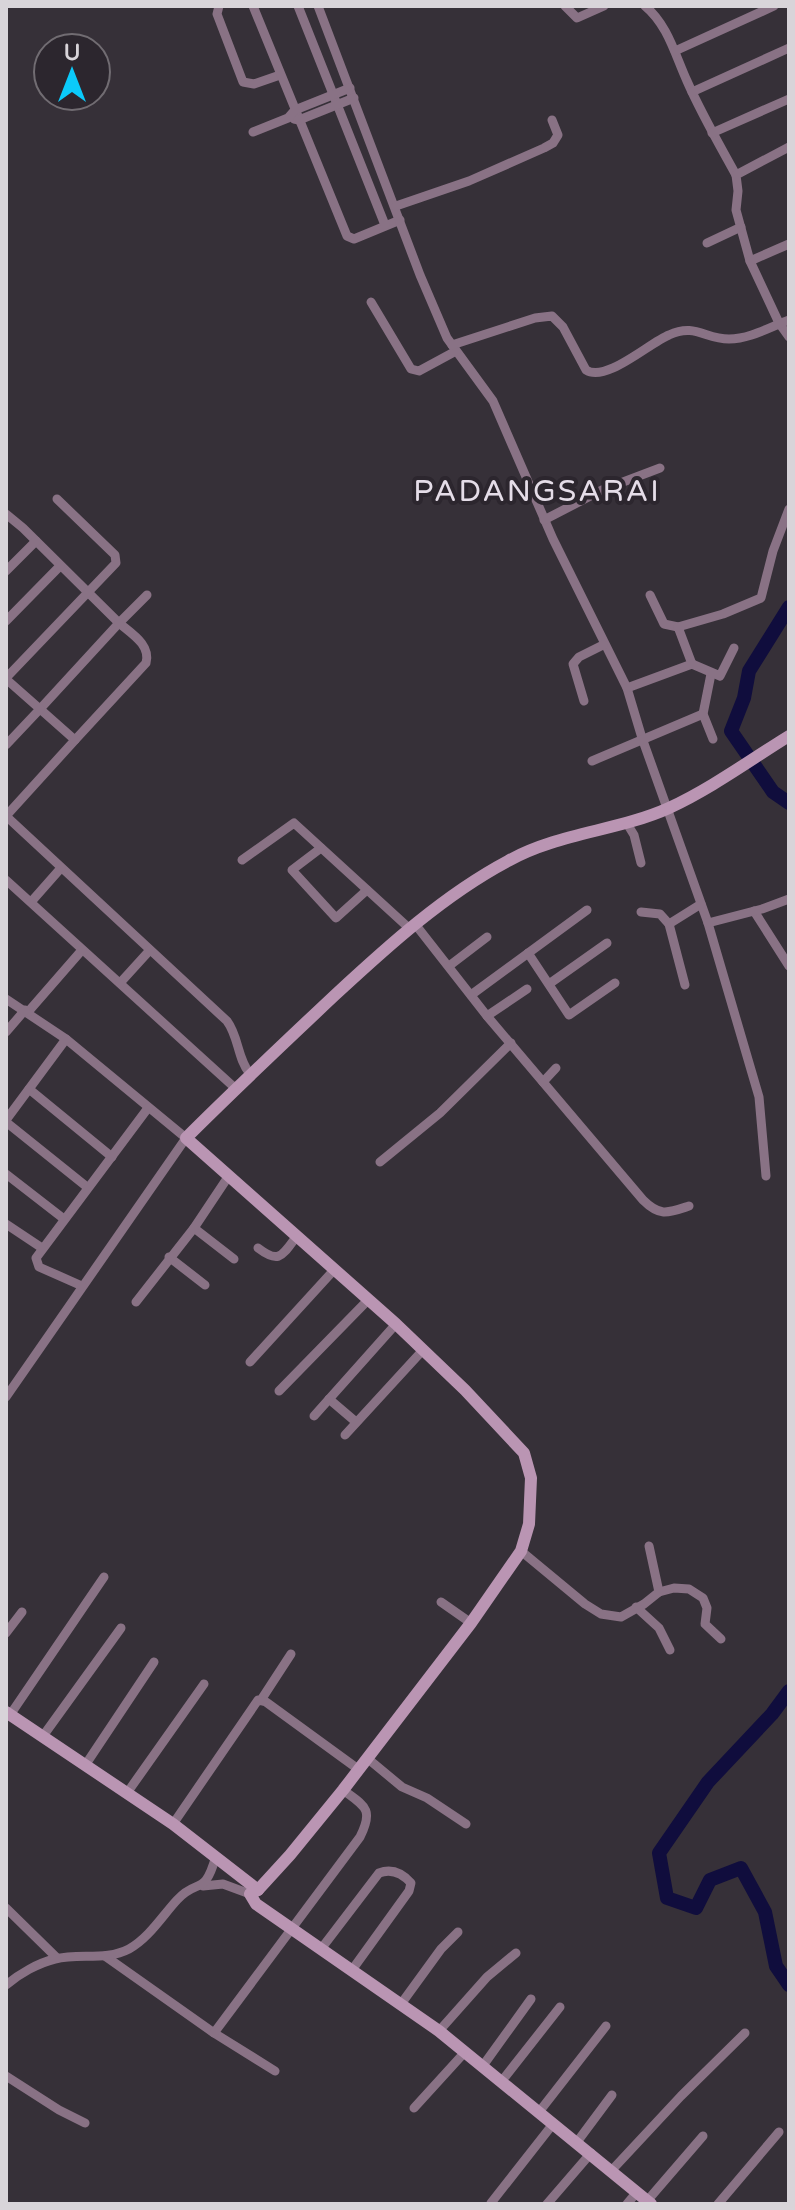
<svg xmlns="http://www.w3.org/2000/svg" width="795" height="2210" font-family="'Varela Round',sans-serif">
	<rect width="100%" height="100%" fill="#363038"/>
	<g fill="none" stroke-linecap="round" stroke-linejoin="round">
		<!-- river -->
		<g stroke="#100d3d" stroke-width="14">
			<polyline points="789,607 749,671 744,698 731,731 773,792 789,803"/>
			<polyline points="789,1691 772,1714 708,1782 659,1853 667,1898 696,1908 710,1880 741,1868 765,1912 776,1966 789,1985"/>
		</g>
		<!-- street -->
		<g stroke="#897285" stroke-width="9">
			<polyline points="219,6 217,14 243,82 254,84 280,75"/>
			<polyline points="253,6 347,236 354,239 400,220"/>
			<polyline points="298,6 385,225"/>
			<polyline points="318,6 420,275 447,338 493,401 553,539 627,688 642,738 708,923 759,1097 766,1176"/>
			<polyline points="565,6 577,18 604,6"/>
			<path d="M645,6C668,25 675,55 687,81C701,113 719,144 736,175"/>
			<polyline points="675,51 774,6"/>
			<polyline points="692,92 789,48"/>
			<polyline points="294,119 299,120 354,98"/>
			<polyline points="253,132 288,118 295,110 350,88"/>
			<polyline points="712,133 789,99"/>
			<polyline points="789,147 736,175 738,191 736,210 750,261 779,323 789,337"/>
			<polyline points="396,206 469,181 544,148 553,143 558,135 552,120"/>
			<polyline points="707,243 741,227"/>
			<polyline points="750,261 789,244"/>
			<polyline points="371,302 411,369 419,371 456,351"/>
			<path d="M452,345L535,318L552,316L563,327L586,370C606,383 649,343 669,335C695,323 705,339 729,339C750,339 770,327 789,320"/>
			<polyline points="6,514 23,528 119,623 40,709 75,740 6,816"/>
			<polyline points="544,520 602,490 660,468"/>
			<polyline points="6,571 36,541"/>
			<polyline points="650,595 664,624 678,627"/>
			<polyline points="6,621 60,566"/>
			<polyline points="692,664 678,627 723,614 761,598 773,551 789,509"/>
			<polyline points="711,674 703,714 713,739"/>
			<polyline points="6,678 116,563 115,555 57,499"/>
			<polyline points="6,679 40,709 6,745"/>
			<polyline points="627,688 692,664 720,676 734,648"/>
			<polyline points="584,701 573,664 579,657 603,645"/>
			<path d="M75,740L146,663C151,645 132,634 119,623L147,595"/>
			<polyline points="592,761 703,714"/>
			<path d="M6,816L227,1021C239,1037 237,1058 250,1074"/>
			<polyline points="626,822 634,835 641,863"/>
			<polyline points="321,848 292,870 336,918 367,890"/>
			<polyline points="242,860 294,823 410,929"/>
			<polyline points="6,880 235,1088"/>
			<polyline points="31,902 61,868"/>
			<polyline points="754,911 789,966"/>
			<polyline points="641,912 660,914 669,924"/>
			<polyline points="708,923 762,909 789,899"/>
			<path d="M415,924L487,1016L643,1200C660,1217 668,1213 689,1206"/>
			<polyline points="528,953 569,1015 615,983"/>
			<polyline points="449,966 487,937"/>
			<polyline points="120,983 150,950"/>
			<polyline points="549,984 607,943"/>
			<polyline points="685,985 669,924 701,904"/>
			<polyline points="471,995 587,910"/>
			<polyline points="6,999 66,1039 186,1138 6,1397"/>
			<polyline points="28,1012 82,950"/>
			<polyline points="487,1016 527,989"/>
			<polyline points="6,1032 25,1010"/>
			<polyline points="543,1082 556,1068"/>
			<polyline points="29,1089 112,1157"/>
			<polyline points="6,1120 66,1039"/>
			<polyline points="6,1122 87,1187"/>
			<polyline points="380,1162 440,1113 511,1043"/>
			<polyline points="6,1174 64,1219"/>
			<polyline points="6,1224 42,1248"/>
			<polyline points="194,1228 234,1259"/>
			<path d="M258,1248C279,1264 282,1256 296,1237"/>
			<polyline points="169,1257 205,1285"/>
			<polyline points="82,1286 39,1267 36,1258 148,1108"/>
			<polyline points="136,1302 194,1228 228,1177"/>
			<polyline points="250,1362 334,1270"/>
			<polyline points="279,1391 368,1300"/>
			<polyline points="329,1399 356,1422"/>
			<polyline points="314,1416 396,1324"/>
			<polyline points="345,1435 423,1350"/>
			<polyline points="649,1546 659,1592"/>
			<polyline points="521,1551 585,1604 601,1614 621,1617 644,1604 659,1592 674,1588 689,1589 703,1598 707,1608 705,1624 721,1639"/>
			<polyline points="441,1602 471,1623"/>
			<polyline points="636,1607 659,1628 670,1650"/>
			<polyline points="6,1633 22,1612"/>
			<polyline points="261,1700 291,1654"/>
			<polyline points="10,1715 104,1577"/>
			<polyline points="43,1736 121,1628"/>
			<polyline points="367,1758 402,1787 427,1798 466,1824"/>
			<polyline points="86,1764 154,1662"/>
			<polyline points="127,1793 204,1684"/>
			<polyline points="173,1824 258,1700 266,1702 358,1769"/>
			<polyline points="203,1886 223,1884 250,1894"/>
			<polyline points="6,1908 57,1958"/>
			<path d="M321,1949L379,1873C392,1868 402,1873 411,1883L409,1891L352,1970"/>
			<polyline points="105,1956 214,2033 275,2071"/>
			<path d="M6,1985C19,1974 38,1963 55,1959C80,1953 106,1961 129,1949C149,1938 163,1915 177,1900C198,1877 204,1898 216,1856"/>
			<polyline points="401,2004 441,1949 458,1932"/>
			<polyline points="439,2031 487,1977 516,1953"/>
			<path d="M214,2033L360,1837C374,1809 365,1806 343,1790"/>
			<polyline points="482,2067 531,1999"/>
			<polyline points="6,2076 59,2110 85,2123"/>
			<polyline points="501,2082 560,2007"/>
			<polyline points="414,2108 465,2052"/>
			<polyline points="539,2112 606,2026"/>
			<polyline points="577,2142 612,2095"/>
			<polyline points="612,2170 681,2096 745,2033"/>
			<polyline points="647,2201 703,2136"/>
			<polyline points="491,2203 553,2124"/>
			<polyline points="547,2204 591,2153"/>
			<polyline points="627,2204 637,2192"/>
			<polyline points="718,2204 779,2132"/>
		</g>
		<!-- secondary -->
		<g stroke="#ba95b3" stroke-width="12">
			<polyline points="6,1712 173,1824 258,1890"/>
			<path d="M651,2204L439,2031L256,1904L250,1894L258,1890L290,1855L343,1790L471,1623L521,1551L529,1524L531,1478L524,1453L465,1390L396,1324L186,1138C235,1089 285,1042 335,995C388,946 444,895 508,861C558,833 618,831 669,808C712,788 750,760 789,736"/>
		</g>
	</g>
	<g text-anchor="middle" dominant-baseline="central" stroke-width="8" stroke-linejoin="round" paint-order="stroke">
		<!-- quarter labels -->
		<g font-size="30" letter-spacing="2" fill="#e5dde8" stroke="#2c262e">
			<text x="537" y="491">PADANGSARAI</text>
		</g>
	</g>
	<!-- border -->
	<rect width="795" height="2210" fill="none" stroke="#d8d4d9" stroke-width="16"/>
	<!-- north arrow -->
	<g transform="translate(72 72)"><circle r="38" fill="#2c262e" stroke="#716c72" stroke-width="2"/>
	<path d="M0-6L14 30L0 20L-14 30Z" fill="#0bcafa"/>
	<text y="-12" font-size="22" font-weight="bold" text-anchor="middle" fill="#d8d4d9">U</text>
	</g>
</svg>
